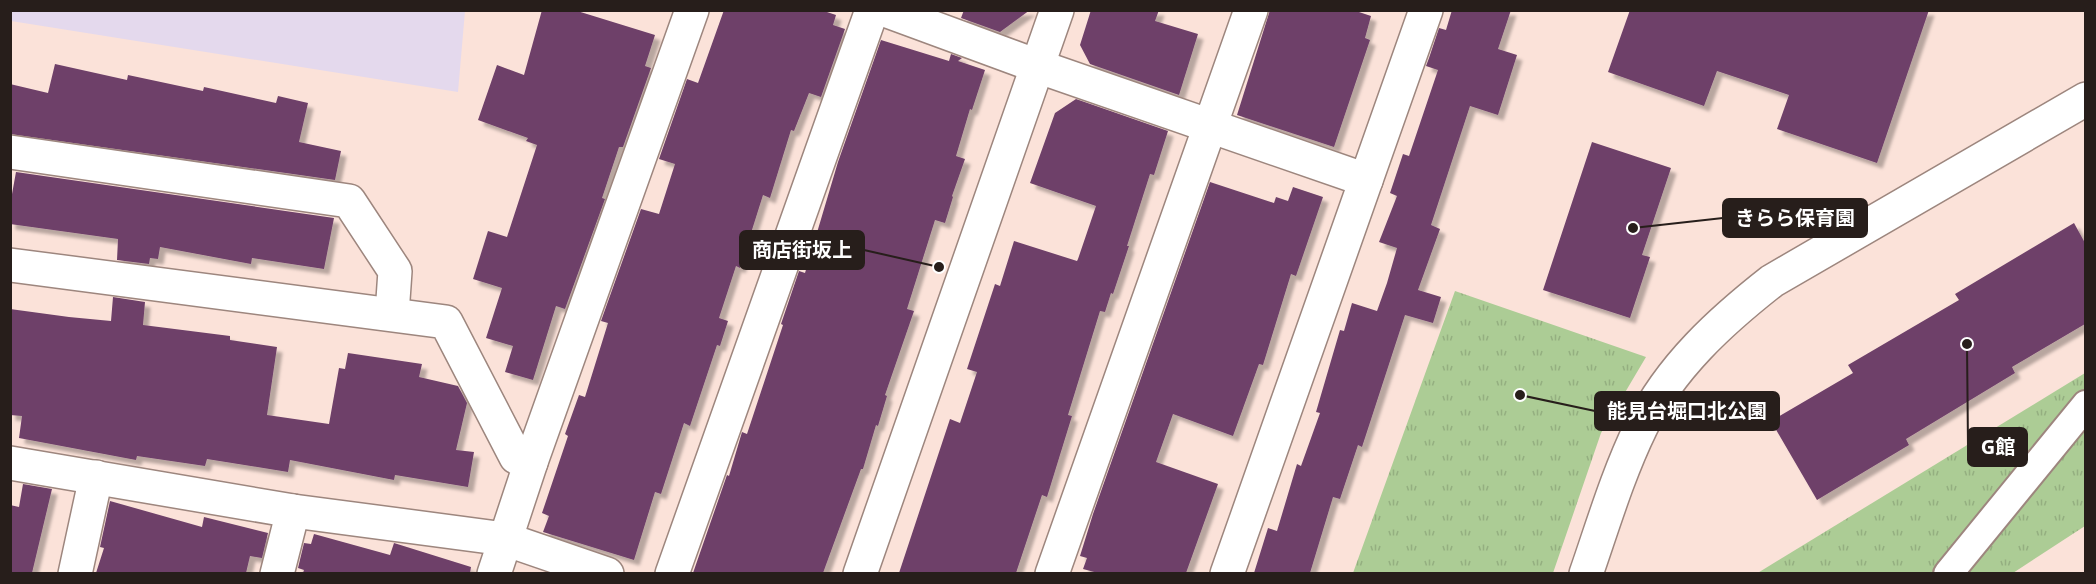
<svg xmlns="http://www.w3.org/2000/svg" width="2096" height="584" font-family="'Open Sans','Noto Sans JP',sans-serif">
	<defs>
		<pattern id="park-tufts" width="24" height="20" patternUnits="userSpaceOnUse" patternTransform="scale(1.5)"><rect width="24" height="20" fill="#accc95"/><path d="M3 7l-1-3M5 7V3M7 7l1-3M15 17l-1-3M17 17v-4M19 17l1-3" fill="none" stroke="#94af80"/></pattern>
		<filter id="shadow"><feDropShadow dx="5.5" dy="5.5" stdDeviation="1.5" flood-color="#0004"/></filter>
	</defs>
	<rect width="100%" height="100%" fill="#fbe2d9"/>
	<!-- education -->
	<polygon fill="#e4d9ed" points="10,11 465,11 458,92 11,21"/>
	<!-- park -->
	<g fill="url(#park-tufts)">
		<polygon points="1455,291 1646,357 1601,433 1553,573 1353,573"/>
		<polygon points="2085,373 2085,526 2013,573 1756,574"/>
	</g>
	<!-- building -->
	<g fill="#6e4069" filter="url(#shadow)">
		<polygon points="542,10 574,10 655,35 645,66 651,68 623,147 619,147 602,198 605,199 565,309 556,306 533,380 505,372 513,346 486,338 502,288 473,279 488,231 507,237 537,145 526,141 528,138 478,120 497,65 524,75"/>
		<polygon points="724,10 821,10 836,15 833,25 845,29 821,97 809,93 794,131 791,130 770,198 763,195 740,268 736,266 719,318 728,321 720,346 717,345 690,426 684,423 661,494 655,492 634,560 543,532 549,516 542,513 568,436 565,434 579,395 585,397 608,323 601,321 641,209 659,214 675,164 659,159 687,79 698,83"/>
		<polygon points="964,10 1030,10 1000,32 961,18"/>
		<polygon points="1091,10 1159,10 1155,21 1198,34 1179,95 1090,64 1080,45"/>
		<polygon points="1270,10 1353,10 1371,16 1365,38 1370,40 1334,147 1237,115"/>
		<polygon points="1452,10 1511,10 1498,49 1517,55 1498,115 1470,106 1431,225 1440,229 1418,290 1441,297 1433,323 1405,315 1362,447 1358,445 1340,499 1333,497 1310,573 1254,573 1268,528 1277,531 1297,464 1301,466 1320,413 1316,412 1340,330 1344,331 1352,303 1377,311 1387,283 1397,248 1379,242 1397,196 1390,193 1403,154 1409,156 1438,70 1426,66 1429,58 1439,28 1446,30"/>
		<polygon points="1630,10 1929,10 1877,163 1777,129 1789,95 1717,71 1704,106 1608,72"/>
		<polygon points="881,40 949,61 951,54 962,58 958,61 985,70 972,110 970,109 956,156 965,159 952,196 953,197 945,223 935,220 907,309 914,311 885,395 887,396 878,426 876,425 863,469 861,469 823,573 693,573 727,475 729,476 742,432 747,434 783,325 781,324 799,271 805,273 838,162"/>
		<polygon points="55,64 127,80 128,75 203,91 204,87 276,103 278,96 308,103 299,142 341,151 335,180 10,134 10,84 48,93"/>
		<polygon points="1076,99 1168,131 1154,175 1150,174 1127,246 1129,246 1113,294 1111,293 1105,312 1100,311 1068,415 1072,416 1047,497 1042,495 1016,573 899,573 950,419 960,423 977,372 967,369 995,284 1000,286 1014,241 1077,261 1078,259 1096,206 1030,183 1055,113"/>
		<polygon points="1592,142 1671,168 1642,255 1650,257 1630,318 1543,290"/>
		<polygon points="16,172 334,218 324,269 252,258 251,264 160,247 158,259 150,258 149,264 117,260 118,239 10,224 10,205"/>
		<polygon points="1210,182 1274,203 1276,197 1288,201 1293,187 1323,197 1296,276 1291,274 1263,365 1259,364 1233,436 1173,414 1156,462 1218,484 1186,573 1098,573 1083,569 1087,558 1080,556 1093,514"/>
		<polygon points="2074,223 2085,243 2085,324 2012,367 2015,373 1906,439 1909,445 1817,500 1771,421 1853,373 1848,365 1959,300 1955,294"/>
		<polygon points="113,297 145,302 143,325 230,336 230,340 277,347 267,415 329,424 339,368 345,369 348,353 422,364 419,377 458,386 467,403 456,450 474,452 468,487 395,475 394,480 290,460 288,472 207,459 205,466 137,456 136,460 19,438 22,416 10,415 10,309 69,317 111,321"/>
		<polygon points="23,484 52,489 32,573 10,573 10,505 19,507"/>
		<polygon points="110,501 202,527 204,517 268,533 262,558 250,556 246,573 96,573 104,548 100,547"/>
		<polygon points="314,534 390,555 394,543 471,567 470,573 303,573 304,570 298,568 304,543 311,544"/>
	</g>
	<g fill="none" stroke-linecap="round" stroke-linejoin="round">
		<defs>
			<polyline id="pedestrian" points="1948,574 2086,405"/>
			<g id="minor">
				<polyline points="885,10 1037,66 1366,180"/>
				<polyline points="10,152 349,201 395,271 392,314"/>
				<polyline points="10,265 446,322 516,457 531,462"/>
				<polyline points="10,463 293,511 505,539 607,574"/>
				<polyline points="75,574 96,477"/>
				<polyline points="277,574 293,511"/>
				<polyline points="494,574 531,462 692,10"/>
				<polyline points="672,574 872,10"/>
				<polyline points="1052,574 1251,10"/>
				<polyline points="1227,574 1426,10"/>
				<path d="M1586,574C1603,525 1618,474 1641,427C1670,367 1721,321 1772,281L2086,99"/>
			</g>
			<polyline id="tertiary" points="860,574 1057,10"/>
		</defs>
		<!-- pedestrian casing -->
		<use href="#pedestrian" stroke="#9d867e" stroke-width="32"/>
		<!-- minor casing -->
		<use href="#minor" stroke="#9d867e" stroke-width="36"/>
		<!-- tertiary casing -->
		<use href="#tertiary" stroke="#9d867e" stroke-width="36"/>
		<!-- pedestrian -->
		<use href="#pedestrian" stroke="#fff" stroke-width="28"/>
		<!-- minor -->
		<use href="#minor" stroke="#fff" stroke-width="33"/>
		<!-- tertiary -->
		<use href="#tertiary" stroke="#fff" stroke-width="33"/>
	</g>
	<!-- callouts -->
	<path fill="none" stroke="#271e1b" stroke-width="2" d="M1633 228L1723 218M939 267L864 250M1520 395L1595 411M1967 344L1968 447"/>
	<g fill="#271e1b" stroke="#fff" stroke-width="2">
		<circle cx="1633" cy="228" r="6"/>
		<circle cx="939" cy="267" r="6"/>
		<circle cx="1520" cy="395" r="6"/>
		<circle cx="1967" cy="344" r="6"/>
	</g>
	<g fill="#271e1b" stroke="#271e1b" stroke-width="2">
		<rect x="1723" y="199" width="144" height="38" rx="6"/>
		<rect x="740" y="231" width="124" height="38" rx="6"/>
		<rect x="1595" y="392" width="184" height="38" rx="6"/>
		<rect x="1968" y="428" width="59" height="38" rx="6"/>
	</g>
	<g font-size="20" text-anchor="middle" font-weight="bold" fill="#fff">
		<text x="1795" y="225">きらら保育園</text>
		<text x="802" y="257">商店街坂上</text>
		<text x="1687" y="418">能見台堀口北公園</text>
		<text x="1998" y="454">G館</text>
	</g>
	<!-- border -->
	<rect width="2096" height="584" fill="none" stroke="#271e1b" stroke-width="24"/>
</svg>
